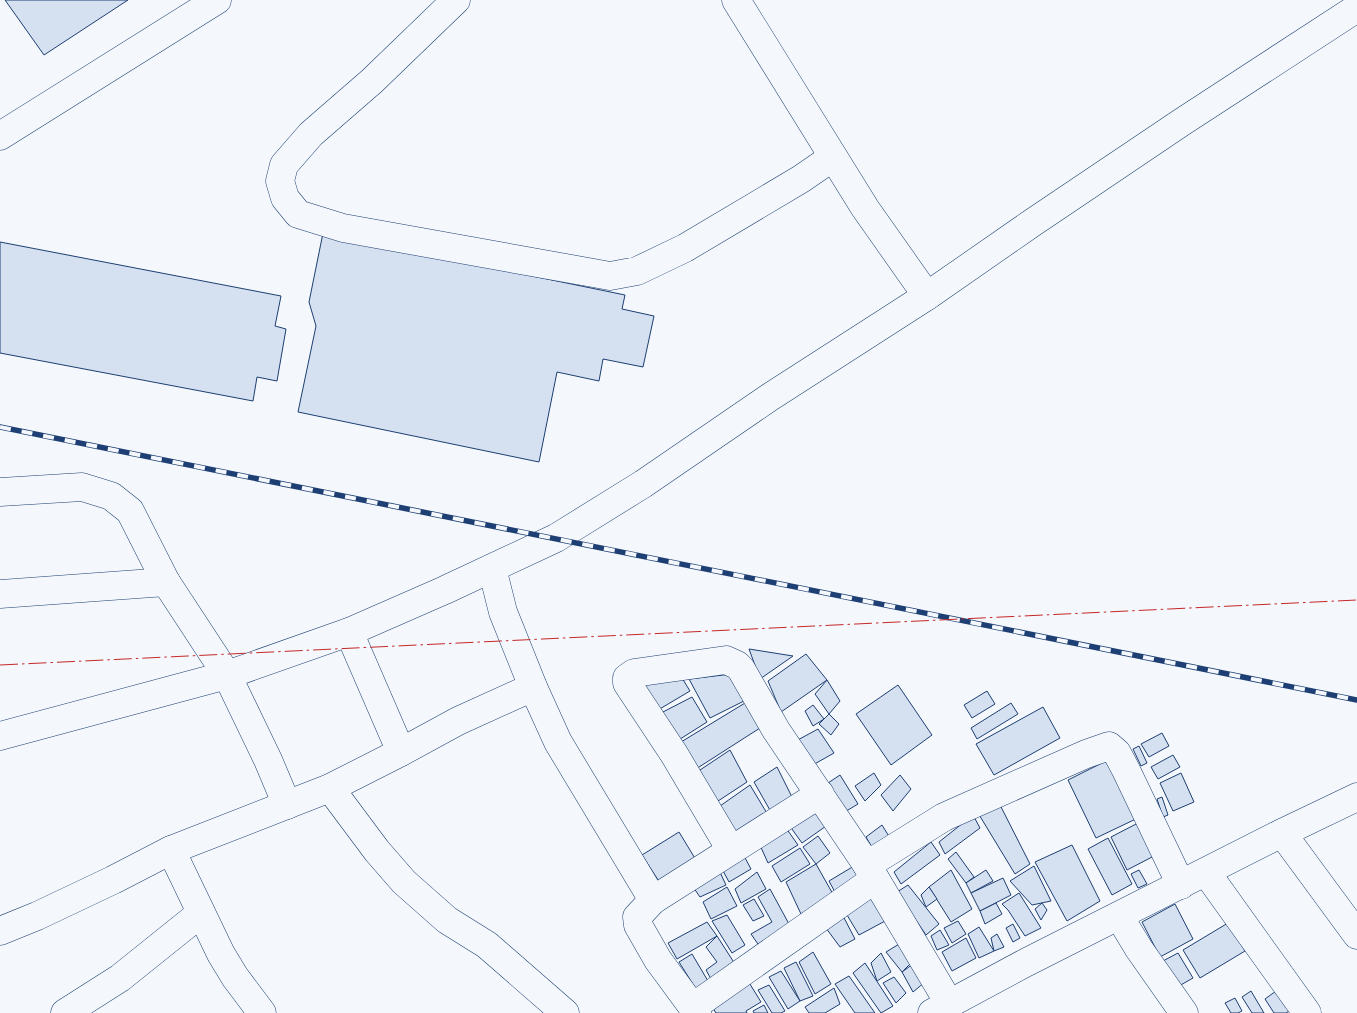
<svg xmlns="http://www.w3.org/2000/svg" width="1357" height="1013" font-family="Inter,sans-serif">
	<rect width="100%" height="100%" fill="#f4f7fb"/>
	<!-- building -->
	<g fill="#d5e0f0" stroke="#1d3f73">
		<polygon points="5,0 128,0 44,55"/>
		<polygon points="323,233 625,295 622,309 654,316 643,367 603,359 599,381 557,372 539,462 298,412 316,326 309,302"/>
		<polygon points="0,242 281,296 275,326 286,329 277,381 257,377 253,401 0,353"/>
		<polygon points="749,649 793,656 760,679"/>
		<polygon points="806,654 827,680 781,712 768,681"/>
		<polygon points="732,674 748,699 710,718 689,679"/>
		<polygon points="682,678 690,691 658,710 638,681"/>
		<polygon points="827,680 840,701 829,714 815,694"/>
		<polygon points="898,685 932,735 891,765 856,714"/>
		<polygon points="987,691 995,704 972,718 964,705"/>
		<polygon points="692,697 707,722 677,741 661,713"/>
		<polygon points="745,703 760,728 696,769 681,742"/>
		<polygon points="1011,703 1018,714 977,739 971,728"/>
		<polygon points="813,705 824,719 813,726 805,711"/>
		<polygon points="1043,707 1060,738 994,775 976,744"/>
		<polygon points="829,714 839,724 831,735 819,724"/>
		<polygon points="818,729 834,753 811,766 794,742"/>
		<polygon points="1162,733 1169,746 1149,757 1141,744"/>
		<polygon points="1139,746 1147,763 1141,766 1133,749"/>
		<polygon points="730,750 747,782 715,803 697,772"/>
		<polygon points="1173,755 1180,767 1158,779 1151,767"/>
		<polygon points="1112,758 1140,817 1096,838 1068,780"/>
		<polygon points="777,767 792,797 771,812 754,782"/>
		<polygon points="874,773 881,785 865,801 855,786"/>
		<polygon points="1181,773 1194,802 1173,811 1160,783"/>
		<polygon points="840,775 858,804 843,813 828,783"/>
		<polygon points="900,775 911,789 893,811 881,795"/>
		<polygon points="750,785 768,815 738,837 720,806"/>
		<polygon points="1162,797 1168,815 1163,817 1157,799"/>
		<polygon points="998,801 1030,864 1015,874 978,813"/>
		<polygon points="817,804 829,824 802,843 789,825"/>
		<polygon points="973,815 980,828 945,854 939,842"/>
		<polygon points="1138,823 1154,856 1127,870 1111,837"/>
		<polygon points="882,825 890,838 873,849 866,837"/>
		<polygon points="786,828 798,845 768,863 759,843"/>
		<polygon points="679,832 696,860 660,883 642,855"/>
		<polygon points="818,836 830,853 816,864 803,847"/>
		<polygon points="1108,838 1132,884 1112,895 1088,849"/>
		<polygon points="931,842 940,855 901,884 894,872"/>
		<polygon points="1072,845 1100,901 1067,921 1035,862"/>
		<polygon points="800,848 810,864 781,882 772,866"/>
		<polygon points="956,852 974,877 966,883 948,859"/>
		<polygon points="743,854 751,869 729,882 721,867"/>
		<polygon points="816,864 834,896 801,914 786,882"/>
		<polygon points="854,866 860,880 836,894 829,881"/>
		<polygon points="1034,866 1051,901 1032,905 1010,881"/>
		<polygon points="718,868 726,885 700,897 691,884"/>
		<polygon points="951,870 972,909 951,922 929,887"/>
		<polygon points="986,870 993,881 971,893 966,883"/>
		<polygon points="1139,870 1147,884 1138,888 1131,874"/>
		<polygon points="757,872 766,889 741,903 735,889"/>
		<polygon points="1003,878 1011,895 980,911 971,893"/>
		<polygon points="908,885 939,924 926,935 897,892"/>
		<polygon points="727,887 737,906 711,919 703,902"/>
		<polygon points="929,887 937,899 926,907 921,895"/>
		<polygon points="770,889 789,924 760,947 751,934 772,922 758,897"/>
		<polygon points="869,891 887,920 859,935 844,910"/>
		<polygon points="1019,893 1041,928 1025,936 1008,910 1002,904"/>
		<polygon points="754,899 764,916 753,921 743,905"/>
		<polygon points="996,903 1002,914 985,924 980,911"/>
		<polygon points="1042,903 1047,910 1041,920 1035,909"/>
		<polygon points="1175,904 1193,939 1160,957 1142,922"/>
		<polygon points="842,914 855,939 840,947 823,924"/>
		<polygon points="727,915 745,945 732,953 712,921"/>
		<polygon points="958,921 966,934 952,943 944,928"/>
		<polygon points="707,922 717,936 677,959 668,943"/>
		<polygon points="1228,923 1245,951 1200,978 1183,950"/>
		<polygon points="1013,924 1020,938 1013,942 1006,928"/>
		<polygon points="979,927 994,951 979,958 968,934"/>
		<polygon points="940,930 949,945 937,950 931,936"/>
		<polygon points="997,934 1004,947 994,951 991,938"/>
		<polygon points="717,936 735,964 711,979 706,970 717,962 706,947"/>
		<polygon points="966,938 976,958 952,971 942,952"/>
		<polygon points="904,941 914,960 902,972 886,952"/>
		<polygon points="813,952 831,984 815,994 799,962"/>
		<polygon points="881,953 891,972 877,981 871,963"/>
		<polygon points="1178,953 1193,978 1179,986 1163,961"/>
		<polygon points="692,954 708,981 696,989 679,962"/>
		<polygon points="796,962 813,996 800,1001 784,968"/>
		<polygon points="865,963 893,1006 881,1013 853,973"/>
		<polygon points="913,964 925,982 913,992 902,972"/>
		<polygon points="781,971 800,1001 788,1009 769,977"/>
		<polygon points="745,976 761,1002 746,1011 747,1013 716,1013 709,1002"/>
		<polygon points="849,976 875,1013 855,1013 835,984"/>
		<polygon points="894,977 906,993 896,1003 883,983"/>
		<polygon points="769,985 785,1011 781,1013 772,1013 758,990"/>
		<polygon points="834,988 840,1004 825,1013 809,1013 805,1007"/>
		<polygon points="1251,991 1264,1013 1252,1013 1242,997"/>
		<polygon points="1276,991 1289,1011 1286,1013 1274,1013 1265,999"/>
		<polygon points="1235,998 1242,1011 1238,1013 1231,1013 1225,1003"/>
		<polygon points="764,1005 768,1013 754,1013 753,1011"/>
	</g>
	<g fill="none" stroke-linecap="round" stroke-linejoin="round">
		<defs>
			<g id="minor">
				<polyline points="456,0 372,81 311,134 284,165 280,181 285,198 298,214 343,228 610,276 637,271 685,248 801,179 833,157"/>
				<polyline points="736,0 865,208 927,296"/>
				<polyline points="0,136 217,0"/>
				<polyline points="0,492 82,487 111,496 130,511 166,582 227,675 268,760 287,805"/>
				<polyline points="492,568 503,612 533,687 558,742 653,900"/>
				<polyline points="0,594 166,582"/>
				<polyline points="349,632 401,752"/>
				<polyline points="330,788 377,851 404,882 447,920 487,945 565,1013"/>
				<polyline points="1282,833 1357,935"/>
				<polyline points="171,850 221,954 235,977 262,1013"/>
				<polyline points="731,850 674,754 627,683 627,678 634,673 726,660 737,665 741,669 776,730 867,865 949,1003"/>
				<polyline points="867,865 944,817 1086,754 1109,746 1117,753 1126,770 1181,885"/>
				<polyline points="1206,872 1307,1013"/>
				<polyline points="1119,916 1139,949 1184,1013"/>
				<polyline points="0,931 37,916 113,880 171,850 330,788 401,752 458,721 533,687"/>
				<polyline points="693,1007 875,879"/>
				<polyline points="65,1013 120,978 201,913"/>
				<polyline points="697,1013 658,960 638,925 637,917 653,900 820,794"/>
				<polyline points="932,1013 1027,962 1282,833 1357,797"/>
			</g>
			<polyline id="major" points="0,736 227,675 349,632 445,590 556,538 643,484 770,397 927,296 1032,223 1182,122 1357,8"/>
		</defs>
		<!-- minor casing -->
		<use href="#minor" stroke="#1d3f73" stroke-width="29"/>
		<!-- major casing -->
		<use href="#major" stroke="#1d3f73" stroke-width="29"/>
		<!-- minor -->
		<use href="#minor" stroke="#f4f7fb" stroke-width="28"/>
		<!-- major -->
		<use href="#major" stroke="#f4f7fb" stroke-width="28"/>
		<defs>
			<polyline id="rail" points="0,427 1357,700"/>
		</defs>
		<!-- rail casing -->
		<use href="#rail" stroke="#1d3f73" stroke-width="5.5"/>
		<!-- rail -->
		<use href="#rail" stroke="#f4f7fb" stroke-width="4" stroke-dasharray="11" stroke-linecap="butt"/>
		<!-- power -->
		<polyline stroke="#c62828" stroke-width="1" stroke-dasharray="18 4 2.5 4" stroke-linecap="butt" points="0,665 1357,600"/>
	</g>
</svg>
